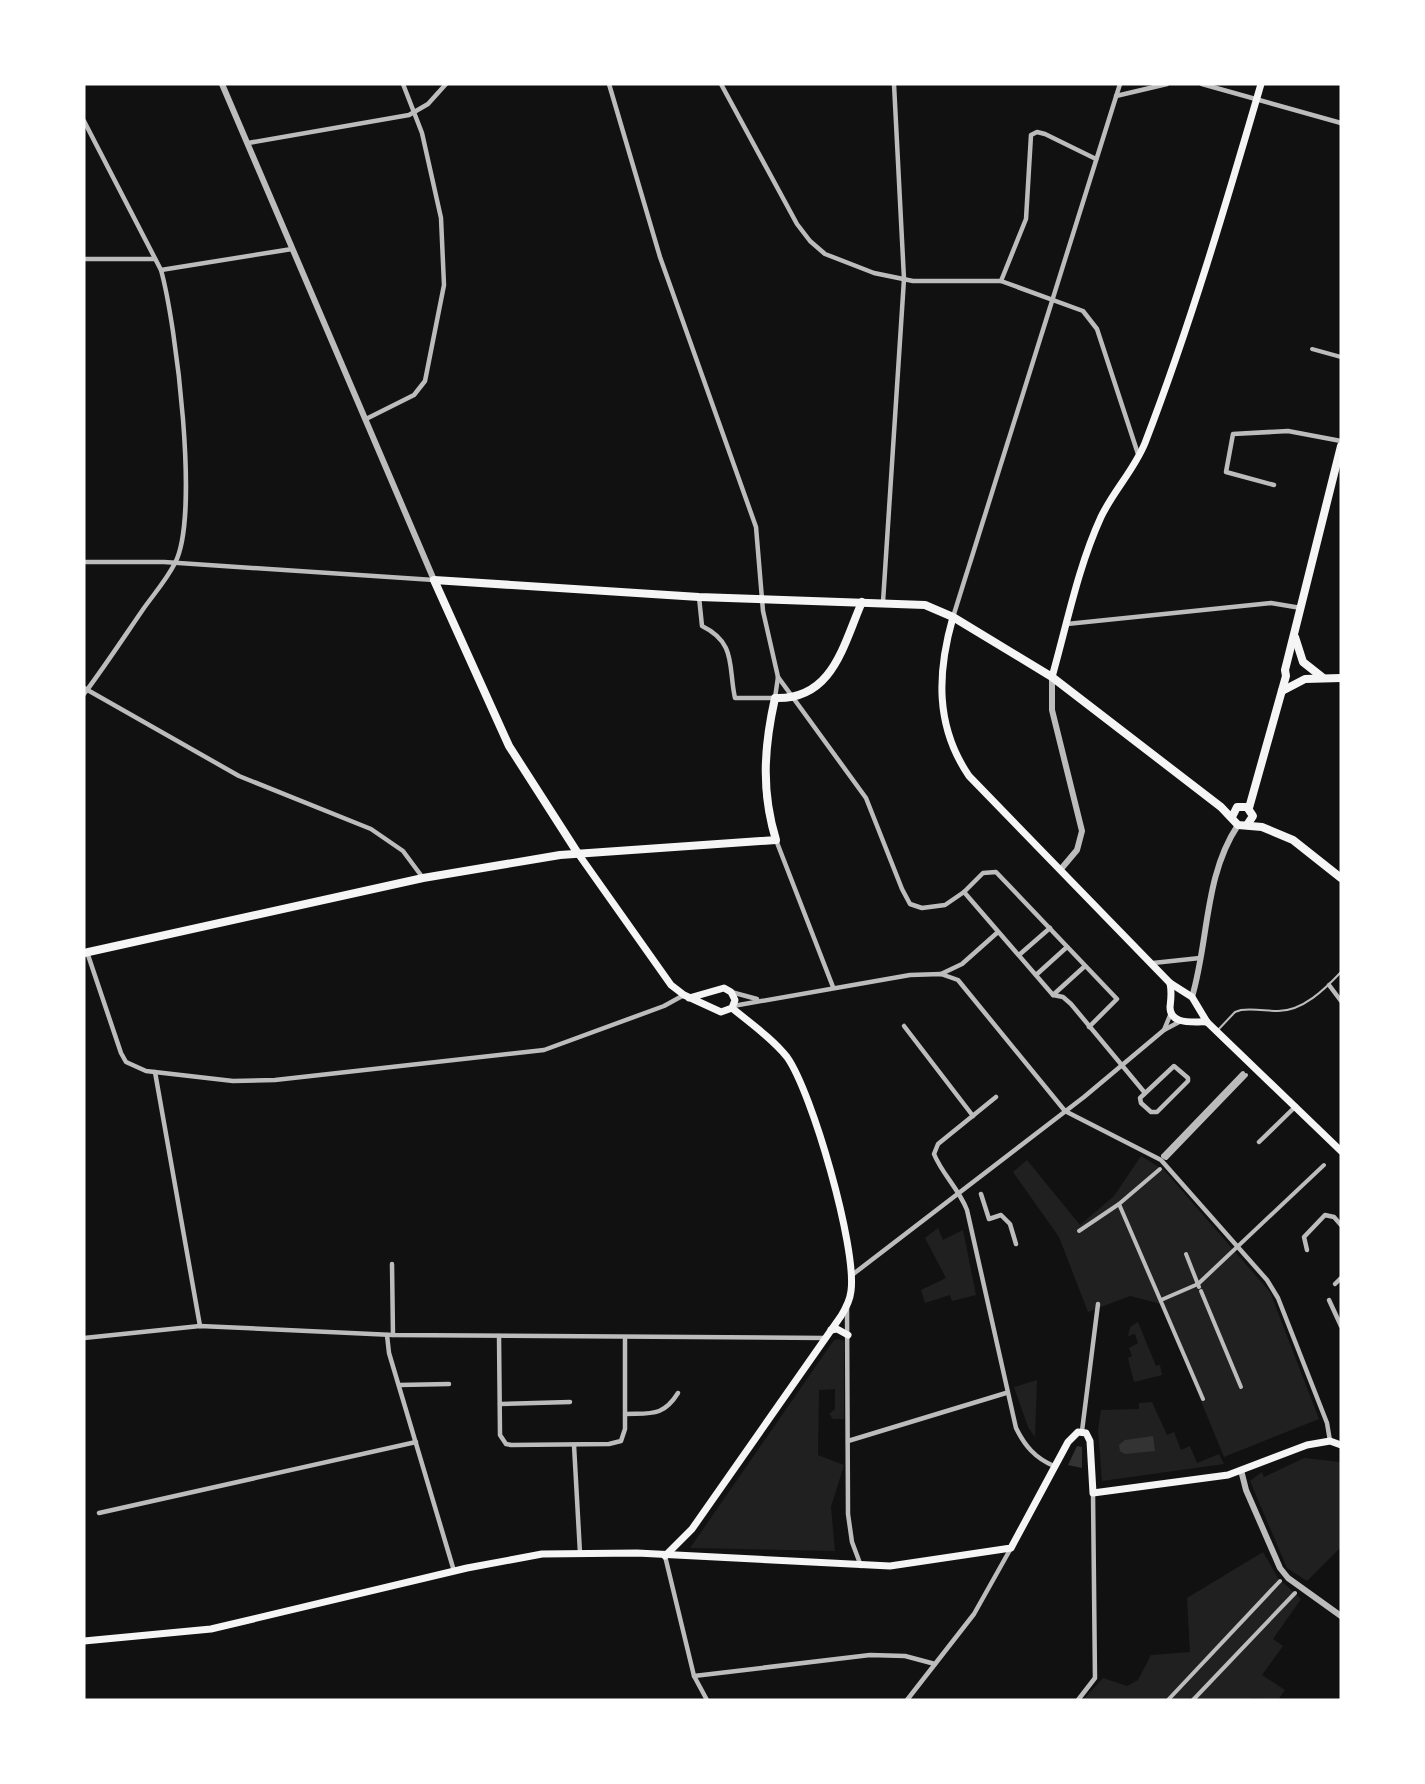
<svg xmlns="http://www.w3.org/2000/svg" width="1425" height="1784" font-family="Arial,sans-serif">
	<rect width="100%" height="100%" fill="#111"/>
	<!-- green -->
	<g fill="#202020">
		<polygon points="1141,1156 1164,1170 1270,1292 1319,1419 1224,1457 1161,1304 1130,1296 1088,1312 1059,1237 1013,1172 1027,1160 1080,1225 1114,1196"/>
		<polygon points="938,1228 943,1240 963,1230 976,1295 952,1301 950,1295 925,1303 921,1290 946,1278 925,1238"/>
		<polygon points="1138,1322 1156,1366 1160,1365 1162,1375 1134,1382 1128,1358 1132,1356 1129,1348 1138,1343 1135,1334 1128,1336 1130,1327"/>
		<polygon points="839,1339 844,1341 844,1419 833,1419 829,1414 835,1409 835,1389 819,1390 818,1455 844,1465 831,1507 835,1551 690,1548 834,1340"/>
		<polygon points="1037,1380 1035,1437 1028,1427 1014,1387"/>
		<polygon points="1152,1402 1167,1435 1174,1432 1181,1450 1190,1446 1197,1463 1219,1454 1224,1464 1102,1481 1098,1430 1101,1410 1139,1409 1139,1403"/>
		<polygon points="1304,1458 1341,1462 1341,1547 1307,1581 1287,1568 1250,1481 1262,1472 1264,1477"/>
		<polygon points="1263,1552 1278,1578 1301,1599 1273,1639 1283,1646 1262,1675 1285,1690 1278,1700 1251,1698 1250,1700 1083,1700 1103,1678 1127,1686 1138,1680 1151,1655 1190,1652 1187,1598"/>
	</g>
	<!-- water -->
	<g fill="#333">
		<polygon points="1153,1436 1155,1451 1125,1454 1120,1451 1119,1445 1125,1440"/>
		<polygon points="1077,1446 1082,1447 1082,1468 1068,1465"/>
	</g>
	<g fill="none" stroke-linecap="round" stroke-linejoin="round">
		<!-- service -->
		<path stroke="#bcbcbc" stroke-width="2" d="M1217,1031L1235,1012L1241,1010C1253,1008 1266,1011 1278,1011C1303,1011 1325,989 1341,972"/>
		<!-- pedestrian -->
		<g stroke="#bcbcbc" stroke-width="4">
			<polyline points="1312,349 1341,357"/>
			<polyline points="1163,1156 1166,1158 1246,1075"/>
			<polyline points="1163,1156 1243,1073"/>
			<polyline points="1119,1204 1203,1399"/>
			<polyline points="1079,1231 1119,1204 1160,1169"/>
			<polyline points="1186,1254 1199,1287"/>
			<polyline points="1201,1291 1241,1387"/>
			<polyline points="1161,1300 1198,1284 1324,1165"/>
			<polyline points="1168,1700 1280,1581"/>
			<polyline points="1193,1700 1295,1593"/>
		</g>
		<!-- minor -->
		<g stroke="#bcbcbc" stroke-width="4.5">
			<path d="M609,84L660,257L756,527L763,611L778,677L775,698H735C728,667 737,643 702,626L699,597"/>
			<polyline points="721,84 797,224 810,241 825,254 874,273 913,281 1001,281 1083,311 1097,329 1139,457"/>
			<polyline points="1202,84 1341,123"/>
			<polyline points="1116,96 1167,84"/>
			<path d="M84,121L161,270C176,324 200,516 175,563C167,579 154,594 144,608C124,637 105,666 84,694"/>
			<polyline points="248,143 409,115 428,104 446,84"/>
			<polyline points="84,259 155,259"/>
			<polyline points="161,270 292,249"/>
			<polyline points="1001,281 1026,219 1031,135 1037,132 1045,134 1096,159"/>
			<polyline points="366,419 414,395 425,381 444,285 441,218 422,133 403,84"/>
			<polyline points="1274,485 1226,472 1233,434 1288,431 1341,441"/>
			<polyline points="84,562 164,562 434,580"/>
			<polyline points="883,602 904,279 894,84"/>
			<polyline points="953,617 1120,84"/>
			<polyline points="1067,624 1271,603 1301,608"/>
			<polyline points="778,677 866,798 902,889 910,904 922,908 945,905 964,892 983,873 996,872 1117,999 1089,1027"/>
			<polyline points="84,688 239,776 371,829 403,851 423,878"/>
			<polyline points="776,840 833,987"/>
			<polyline points="964,892 1053,995 1063,997 1071,1004 1145,1093"/>
			<polyline points="87,952 121,1053 126,1062 146,1071 233,1081 275,1080 544,1050 664,1006 684,995"/>
			<polyline points="1019,955 1050,928"/>
			<polyline points="1153,963 1200,958"/>
			<polyline points="941,974 962,964 998,932"/>
			<polyline points="1036,975 1067,947"/>
			<polyline points="1329,985 1341,1001"/>
			<polyline points="731,992 757,999"/>
			<polyline points="1053,995 1085,966"/>
			<polyline points="733,1006 910,975 941,974 958,980 1065,1111 1161,1160 1267,1280 1278,1298 1327,1423 1330,1441"/>
			<polyline points="904,1026 973,1116"/>
			<polyline points="1164,1030 1171,1013"/>
			<polygon points="1174,1066 1188,1078 1188,1081 1157,1112 1151,1112 1141,1103 1140,1098"/>
			<polyline points="155,1072 200,1326"/>
			<path d="M996,1097L938,1144L934,1154C942,1174 959,1189 967,1210L1016,1428C1025,1446 1035,1458 1054,1466"/>
			<polyline points="1259,1142 1296,1106"/>
			<polyline points="981,1194 989,1219 1001,1215 1010,1224 1016,1244"/>
			<polyline points="1307,1250 1304,1237 1325,1215 1334,1217 1341,1225"/>
			<polyline points="392,1264 393,1335"/>
			<polyline points="852,1275 1084,1097 1164,1030 1181,1021"/>
			<polyline points="1335,1284 1341,1278"/>
			<polyline points="1329,1300 1341,1326"/>
			<polyline points="847,1307 848,1514 852,1542 861,1566"/>
			<polyline points="387,1335 389,1353 454,1571"/>
			<polyline points="499,1336 500,1435 506,1444 511,1445 609,1444 621,1441 625,1429 625,1339"/>
			<polyline points="84,1338 200,1326 393,1335 825,1338"/>
			<polyline points="399,1385 449,1384"/>
			<polyline points="500,1404 570,1402"/>
			<path d="M625,1414C651,1413 663,1417 678,1393"/>
			<polyline points="1082,1431 1098,1304"/>
			<polyline points="848,1441 1006,1393"/>
			<polyline points="574,1445 580,1553"/>
			<polyline points="99,1513 416,1442"/>
			<polyline points="665,1556 694,1676 707,1700"/>
			<polyline points="694,1676 870,1655 905,1656 935,1664"/>
			<polyline points="907,1700 974,1614 1011,1548"/>
			<polyline points="1078,1700 1095,1678 1093,1493"/>
		</g>
		<!-- tertiary -->
		<g stroke="#bcbcbc" stroke-width="6">
			<polyline points="222,84 434,580"/>
			<polyline points="1052,677 1052,710 1082,831 1077,850 1061,869"/>
			<path d="M1192,997C1209,940 1204,876 1238,825"/>
			<polyline points="1241,1470 1246,1490 1280,1568 1288,1578 1341,1616"/>
		</g>
		<!-- secondary -->
		<g stroke="#f5f5f5" stroke-width="7">
			<path d="M953,617C937,673 935,726 969,776L1170,983L1192,997L1207,1022L1341,1151"/>
			<path d="M1052,677C1067,624 1078,567 1101,517C1114,490 1134,470 1145,443C1190,326 1226,204 1261,84"/>
			<polyline points="577,852 671,985 684,995 721,1012 732,1008 735,1000 731,992 724,988 689,998"/>
			<path d="M1170,983C1172,993 1171,998 1170,1007C1170,1026 1195,1021 1207,1022"/>
			<polyline points="831,1330 837,1329 848,1335"/>
			<path d="M665,1556L692,1529L841,1316C846,1308 850,1300 851,1291C857,1248 812,1092 787,1057C772,1038 750,1023 732,1008"/>
			<polyline points="84,1641 211,1629 467,1568 542,1554 637,1553 890,1566 1011,1548 1068,1442 1078,1432 1086,1433 1090,1441 1093,1493 1228,1475 1307,1445 1330,1441 1341,1445"/>
		</g>
		<!-- primary -->
		<g stroke="#f5f5f5" stroke-width="8">
			<polyline points="1295,637 1303,662 1322,677"/>
			<polyline points="1282,691 1305,679 1341,678"/>
			<polyline points="1249,808 1286,676 1285,670 1341,446"/>
			<polyline points="1232,817 1237,807 1247,807 1253,816 1247,825"/>
			<polyline points="577,852 509,746 434,580 699,597 925,605 953,617 1052,677 1221,807 1238,825 1262,827 1293,840 1341,878"/>
			<path d="M84,953L423,878L560,855L776,840C761,791 764,747 775,698C833,700 843,645 862,602"/>
		</g>
	</g>
	<!-- border -->
	<rect width="1425" height="1784" fill="none" stroke="#ffffff" stroke-width="171"/>
</svg>
